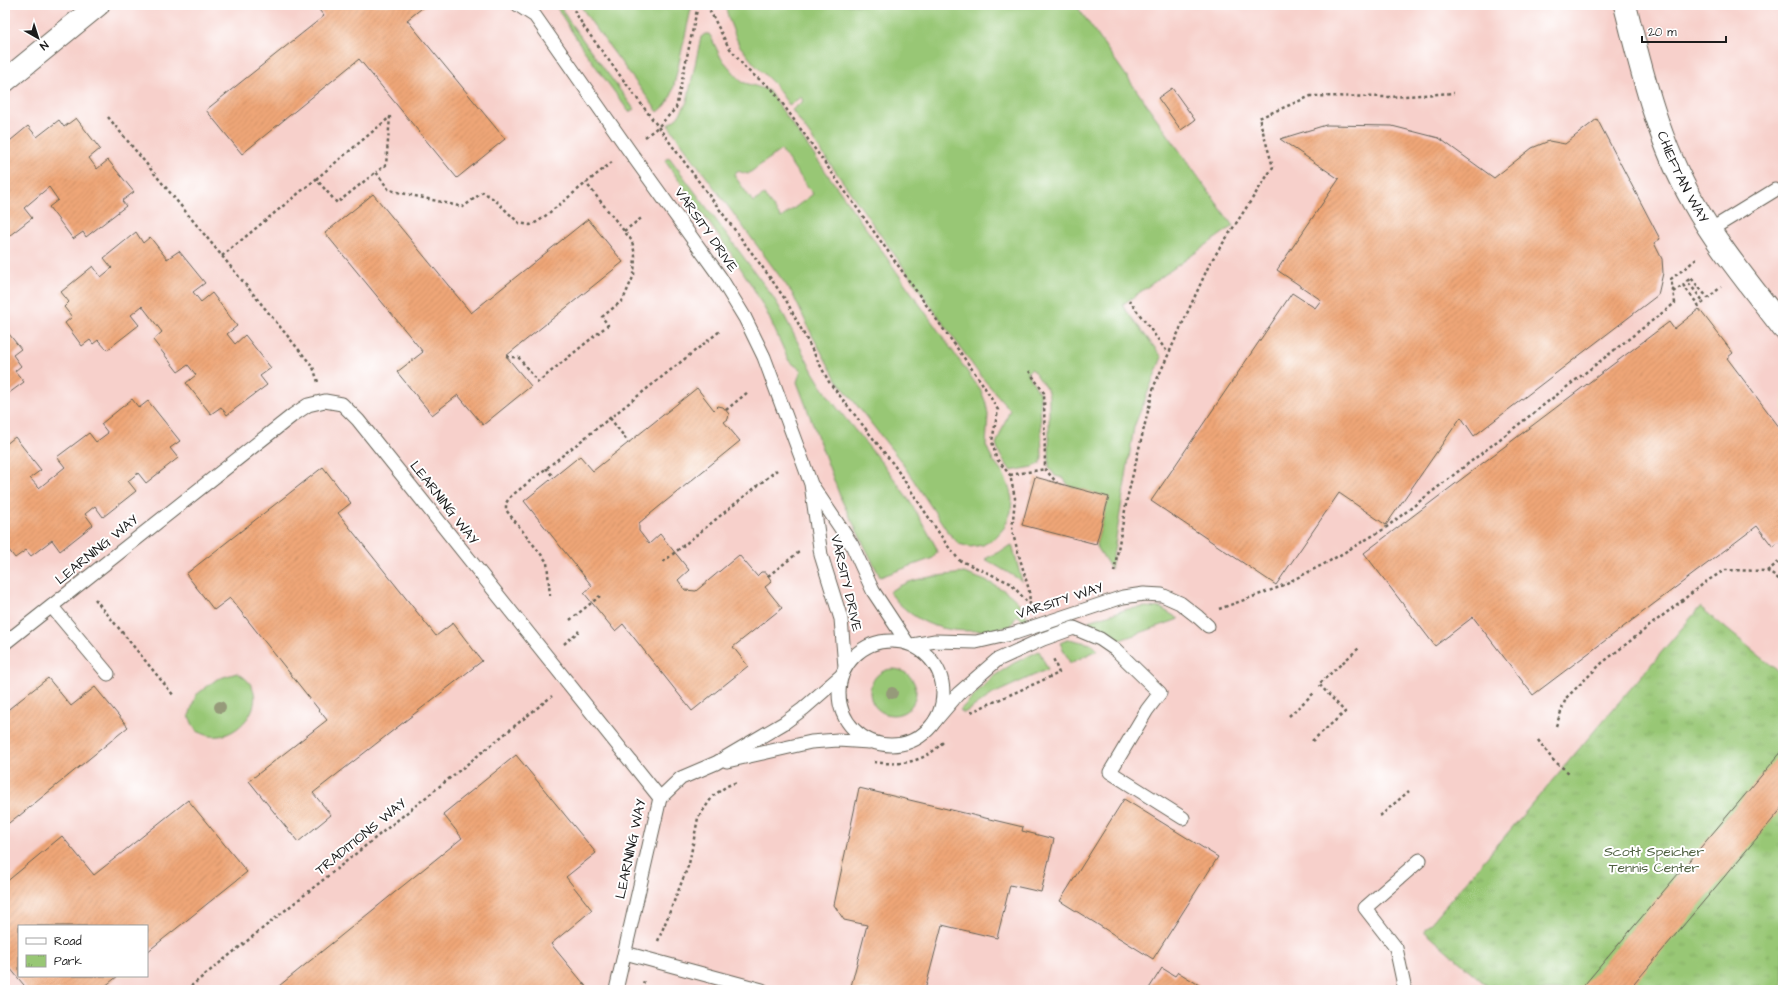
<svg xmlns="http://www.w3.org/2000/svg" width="1788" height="995" font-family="'Architects Daughter',sans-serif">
	<defs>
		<pattern id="park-tufts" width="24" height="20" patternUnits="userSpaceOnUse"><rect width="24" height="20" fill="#98c775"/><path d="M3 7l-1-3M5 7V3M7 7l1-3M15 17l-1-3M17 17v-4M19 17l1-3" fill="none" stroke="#82aa65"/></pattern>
		<pattern id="building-hatch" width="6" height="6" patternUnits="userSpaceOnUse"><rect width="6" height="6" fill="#efa677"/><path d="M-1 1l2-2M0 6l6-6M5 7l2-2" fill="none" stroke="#cc8e66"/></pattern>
	</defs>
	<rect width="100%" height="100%" fill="#fff"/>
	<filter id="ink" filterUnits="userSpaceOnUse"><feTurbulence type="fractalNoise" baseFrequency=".025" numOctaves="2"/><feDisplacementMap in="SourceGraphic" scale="8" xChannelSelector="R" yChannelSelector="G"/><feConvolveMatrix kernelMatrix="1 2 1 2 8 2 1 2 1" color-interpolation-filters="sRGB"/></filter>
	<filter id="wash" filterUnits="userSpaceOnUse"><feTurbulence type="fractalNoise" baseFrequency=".012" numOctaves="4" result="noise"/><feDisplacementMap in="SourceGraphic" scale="16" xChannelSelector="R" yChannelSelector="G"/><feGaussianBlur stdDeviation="0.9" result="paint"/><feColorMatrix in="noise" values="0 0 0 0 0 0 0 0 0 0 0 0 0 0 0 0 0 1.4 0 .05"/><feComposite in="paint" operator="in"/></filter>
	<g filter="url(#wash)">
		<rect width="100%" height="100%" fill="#ede0c0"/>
		<!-- built -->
		<path fill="#f7d0cb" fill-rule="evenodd" d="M5,5H1783V990H5ZM19,926H147V976H19Z"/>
		<!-- green -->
		<g fill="#98c775" stroke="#5a7248" fill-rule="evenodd">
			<polygon points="555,5 559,5 569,21 634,109 629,112 583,49"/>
			<polygon points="580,5 692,5 672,94 666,105 658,112 592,23"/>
			<polygon points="725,5 1076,5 1233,226 1122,305 1162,357 1134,427 1111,569 1096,545 1109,497 1069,486 1063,478 1055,476 1049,467 1049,396 1047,389 1032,369 1027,372 1040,394 1042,458 1040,464 1033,467 1011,471 1000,455 996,444 1010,410 979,374 792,110 803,101 801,97 789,105 774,84 755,65 739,45 729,20"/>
			<path d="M705,34H709L711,37L721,58L742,82L768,90L981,391L986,403L988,415L986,445L992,459L1004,475L1010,490L1012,499L1011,512L1004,528L995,538L983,545L970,547L959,544L948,532L900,460L836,379L813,337L792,293L668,125L678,117L687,102L701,37ZM781,150L813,194L781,218L764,195L753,202L734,175L737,171L748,174Z"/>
			<path d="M669,157L771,294C791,323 802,356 821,385C841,416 867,443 889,472C907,495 922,521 936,547L937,552L933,558L880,577L841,499L797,382L801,370L789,361L767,313L752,286L732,255L665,161Z"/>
			<polygon points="1012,545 1022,581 985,559"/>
			<path d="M964,573C990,582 1017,591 1028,619L1023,621L1017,615L1011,626C974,634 933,635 904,608C898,604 894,597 889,592C910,577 939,576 964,573Z"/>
			<polygon points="1146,607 1161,608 1179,619 1120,640 1088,621 1128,609"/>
			<polygon points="1069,639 1091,644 1098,650 1070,663 1060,643"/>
			<polygon points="1039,651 1048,669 993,694 964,713 960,710 991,678 1014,663"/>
			<circle cx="893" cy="692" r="23"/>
			<path d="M237,673C280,695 235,748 204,734C202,733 198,732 196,730C193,727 191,720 189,716L196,695L217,679Z"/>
		</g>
		<!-- park -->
		<polygon fill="url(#park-tufts)" stroke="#5a7248" points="1700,607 1783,675 1783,990 1492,990 1424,931"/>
		<g id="blocks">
			<!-- building -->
			<g fill="url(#building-hatch)">
				<polygon points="315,5 426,5 407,20 505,139 457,178 359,59 242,154 206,110 324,16"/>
				<polygon points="1172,88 1195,120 1181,130 1158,98"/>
				<polygon points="76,118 100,149 89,158 97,169 108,160 134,192 122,201 126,206 86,237 83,232 73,239 49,207 58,200 49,187 24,208 32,218 5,239 5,145 28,126 37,137 59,120 64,127"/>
				<polygon points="1597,119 1660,239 1654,243 1662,259 1663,273 1658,295 1474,436 1461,417 1386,525 1339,493 1276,585 1151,501 1292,293 1315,308 1321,300 1277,270 1339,179 1280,139 1326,125 1392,126 1439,138 1494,178 1532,148 1549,141 1565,144"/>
				<polygon points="373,194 471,313 588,219 623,262 506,356 531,386 483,425 458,395 432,415 397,372 423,352 325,233"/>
				<polygon points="136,232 143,243 150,237 167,259 179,251 205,283 193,292 201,302 212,293 237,326 227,334 235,344 245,335 271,368 260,376 267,385 227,415 221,407 211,414 186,383 196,375 188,365 178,372 153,340 162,332 142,306 131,315 139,325 107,350 98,340 93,344 90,340 82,346 65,323 72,317 64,307 69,302 61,292 93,266 101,277 112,268 104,258"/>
				<polygon points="1699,309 1733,353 1727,358 1783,432 1783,539 1773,547 1757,526 1533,695 1473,617 1435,646 1364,553 1669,322 1674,329"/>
				<polygon points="5,329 21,349 13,355 21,366 15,371 24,382 5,396"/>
				<polygon points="697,388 714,410 718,406 723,407 729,414 728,419 724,422 740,441 639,523 639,531 649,544 660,534 689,570 678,580 685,590 696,591 739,555 757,576 761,572 765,572 771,580 770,583 765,587 782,608 733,647 748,666 692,711 623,624 615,631 584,593 592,586 524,501 580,456 593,471"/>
				<polygon points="132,399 139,408 148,401 180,441 170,448 178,458 146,483 138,473 128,481 136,491 103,517 95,506 85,514 93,525 60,551 52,540 31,556 26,550 15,558 5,545 5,445 15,437 41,470 30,478 39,488 65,467 57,457 89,433 96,442 108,433 101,424"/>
				<polygon points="323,467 351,503 338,513 436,636 453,623 482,661 313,793 331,815 298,842 249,781 327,720 230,598 214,610 186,574"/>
				<polygon points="1035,477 1109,497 1096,544 1022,525"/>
				<polygon points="48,678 71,706 95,687 128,727 19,816 19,815 5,826 5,712"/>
				<polygon points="1783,750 1783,807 1629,990 1580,990"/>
				<polygon points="516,755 596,853 566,877 592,910 551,944 589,990 274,990 462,838 443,814"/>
				<polygon points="859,788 1023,827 1022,831 1054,839 1041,892 1010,885 997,938 942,925 925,990 850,990 867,925 844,920 834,905"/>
				<polygon points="1124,799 1218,857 1153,959 1060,901"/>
				<polygon points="188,800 247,872 147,952 147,926 19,926 19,976 118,976 100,990 28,990 5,962 5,883 62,836 94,875"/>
				<polygon points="1162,968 1175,976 1178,972 1199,985 1196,990 1148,990"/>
			</g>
		</g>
	</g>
	<g filter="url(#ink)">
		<use href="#blocks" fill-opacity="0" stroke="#656155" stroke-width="1"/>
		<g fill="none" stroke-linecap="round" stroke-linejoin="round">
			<defs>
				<g id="lane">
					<polyline points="518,5 535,16 628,149 720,277 745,318 764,357 811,484 821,555 841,619 845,667"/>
					<polyline points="1710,230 1775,190"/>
					<polyline points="813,487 852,545 873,591 906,641"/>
					<polyline points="52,607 108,674"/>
					<circle cx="891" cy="693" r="52"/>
					<polyline points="5,643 293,415 308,405 325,401 342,404 358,420 660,798"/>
					<polyline points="913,645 935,641 976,642 1015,633 1123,597 1144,594 1162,595 1180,603 1198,617 1208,626"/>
					<polyline points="935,721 958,694 997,660 1043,639 1074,628 1100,639 1116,650 1160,693 1147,710 1110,772 1183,818"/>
					<polyline points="727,761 811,742 838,740 869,742"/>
					<polyline points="660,798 681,778 716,763 784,723 803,709 842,675"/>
					<polyline points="625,953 762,990"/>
					<polyline points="616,990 660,798"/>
					<polyline points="1405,990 1396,948 1365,908 1420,860"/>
				</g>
				<g id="street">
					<path id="s1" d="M1625,5C1642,73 1658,141 1693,202C1718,247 1752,287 1783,328"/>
				</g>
				<polyline id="secondary" points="5,81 98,5"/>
			</defs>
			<!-- lane casing -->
			<use href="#lane" stroke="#656155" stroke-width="15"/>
			<!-- street casing -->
			<use href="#street" stroke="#656155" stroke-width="24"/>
			<!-- secondary casing -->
			<use href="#secondary" stroke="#656155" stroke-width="24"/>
			<!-- path -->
			<g stroke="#656155" stroke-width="2.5" stroke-dasharray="3 3" stroke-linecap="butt">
				<polyline points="571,5 584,27 769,276 787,302 829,382 894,465 947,545 959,560 1010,583 1030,605"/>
				<polyline points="707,5 728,46 747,70 772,89 982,383 998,410 992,441 996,458 1010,475 1015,498 1012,531 1029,590 1030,604"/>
				<polyline points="108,117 313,367 318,382"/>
				<polyline points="645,137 658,127 676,108 698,5"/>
				<polyline points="316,179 390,117 386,165 376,172"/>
				<polyline points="624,231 643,217"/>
				<polyline points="222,256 316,179 337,203 376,172 389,190 463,207 483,192 495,200 519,223 530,225 539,221 612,162"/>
				<polyline points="1673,292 1683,285 1699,306 1704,302 1687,281 1691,278 1708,298 1721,287"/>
				<polyline points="1129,300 1168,353"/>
				<polyline points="506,356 519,358 538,382 608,325 602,317 623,300 634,275 635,255 632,241 586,183"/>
				<polyline points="1029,371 1044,393 1045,469 1057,483"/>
				<polyline points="726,410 748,392"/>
				<polyline points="610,418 629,443"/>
				<polyline points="546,468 554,478"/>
				<polyline points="1010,475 1045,469"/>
				<polyline points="663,562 777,470"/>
				<polyline points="1767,571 1783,559"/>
				<polyline points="1114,572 1127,499 1154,386 1210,263 1273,167 1259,118 1311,96 1390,97 1454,93"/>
				<polyline points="768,576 799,552"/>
				<polyline points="550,596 547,562 506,510 506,503 510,497 720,331"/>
				<polyline points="95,599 174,696"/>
				<polyline points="1219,609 1277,588 1328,562 1384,529 1675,303 1671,279 1698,258"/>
				<polyline points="570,620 600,596"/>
				<polyline points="564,644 579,631"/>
				<polyline points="971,712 1059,673 1053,658"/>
				<polyline points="1289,716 1315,692"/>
				<polyline points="1556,726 1566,698 1602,663 1707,581 1725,570 1767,571 1783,582"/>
				<polyline points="1538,740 1553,760 1569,773"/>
				<polyline points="1312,741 1345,712 1319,684 1359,648"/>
				<path d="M874,762C903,766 925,762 944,741"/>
				<polyline points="1380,816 1409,791"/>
				<polyline points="658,941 689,864 698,818 713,796 727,786 737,782"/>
				<polyline points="186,990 552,696"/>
				<polyline points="642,990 644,980"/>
			</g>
			<!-- lane -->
			<use href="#lane" stroke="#fff" stroke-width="13"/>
			<!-- street -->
			<use href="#street" stroke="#fff" stroke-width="22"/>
			<!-- secondary -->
			<use href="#secondary" stroke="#fff" stroke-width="22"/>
		</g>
		<!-- trees -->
		<g fill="#969a7a">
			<circle cx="892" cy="693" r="6"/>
			<circle cx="220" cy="707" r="6"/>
		</g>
	</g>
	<g text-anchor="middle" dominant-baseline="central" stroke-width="4" stroke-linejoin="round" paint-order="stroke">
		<!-- street labels -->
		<g font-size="14" fill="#1c1c1c" stroke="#fff">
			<text stroke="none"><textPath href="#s1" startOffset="182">CHIEFTAN WAY</textPath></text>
			<text transform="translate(706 230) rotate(55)">VARSITY DRIVE</text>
			<text transform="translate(444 503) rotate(52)">LEARNING WAY</text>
			<text transform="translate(97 550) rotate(-39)">LEARNING WAY</text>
			<text transform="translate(846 583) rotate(77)">VARSITY DRIVE</text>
			<text transform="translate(1060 601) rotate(-18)">VARSITY WAY</text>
			<text transform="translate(361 837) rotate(-39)">TRADITIONS WAY</text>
			<text transform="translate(631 849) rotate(-78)">LEARNING WAY</text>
		</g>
		<!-- park labels -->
		<g font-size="14" fill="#4e6040" stroke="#fff">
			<text x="1654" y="852">Scott Speicher<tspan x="1654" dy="16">Tennis Center</tspan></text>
		</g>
	</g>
	<!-- margin -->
	<rect width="1788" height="995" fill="none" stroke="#fff" stroke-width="20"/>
	<!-- legend -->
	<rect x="18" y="925" width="130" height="52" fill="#ffffff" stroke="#a4a4a4"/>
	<rect x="26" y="938" width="20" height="6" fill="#ffffff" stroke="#a4a4a4"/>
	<text x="54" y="945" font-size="12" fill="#1c1c1c">Road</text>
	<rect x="26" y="955" width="20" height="12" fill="url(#park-tufts)" stroke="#a4a4a4"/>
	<text x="54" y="965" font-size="12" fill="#1c1c1c">Park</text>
	<!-- north arrow -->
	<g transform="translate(38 38) rotate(141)" stroke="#ffffff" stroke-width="3" paint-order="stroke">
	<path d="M0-3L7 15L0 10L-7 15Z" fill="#1c1c1c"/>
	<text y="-6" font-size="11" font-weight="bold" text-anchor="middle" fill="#1c1c1c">N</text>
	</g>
	<!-- scale -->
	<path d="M1642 36v6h84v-6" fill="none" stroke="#1c1c1c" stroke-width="2"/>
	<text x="1648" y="36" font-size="12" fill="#1c1c1c" stroke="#ffffff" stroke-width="3" paint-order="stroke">20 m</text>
</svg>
